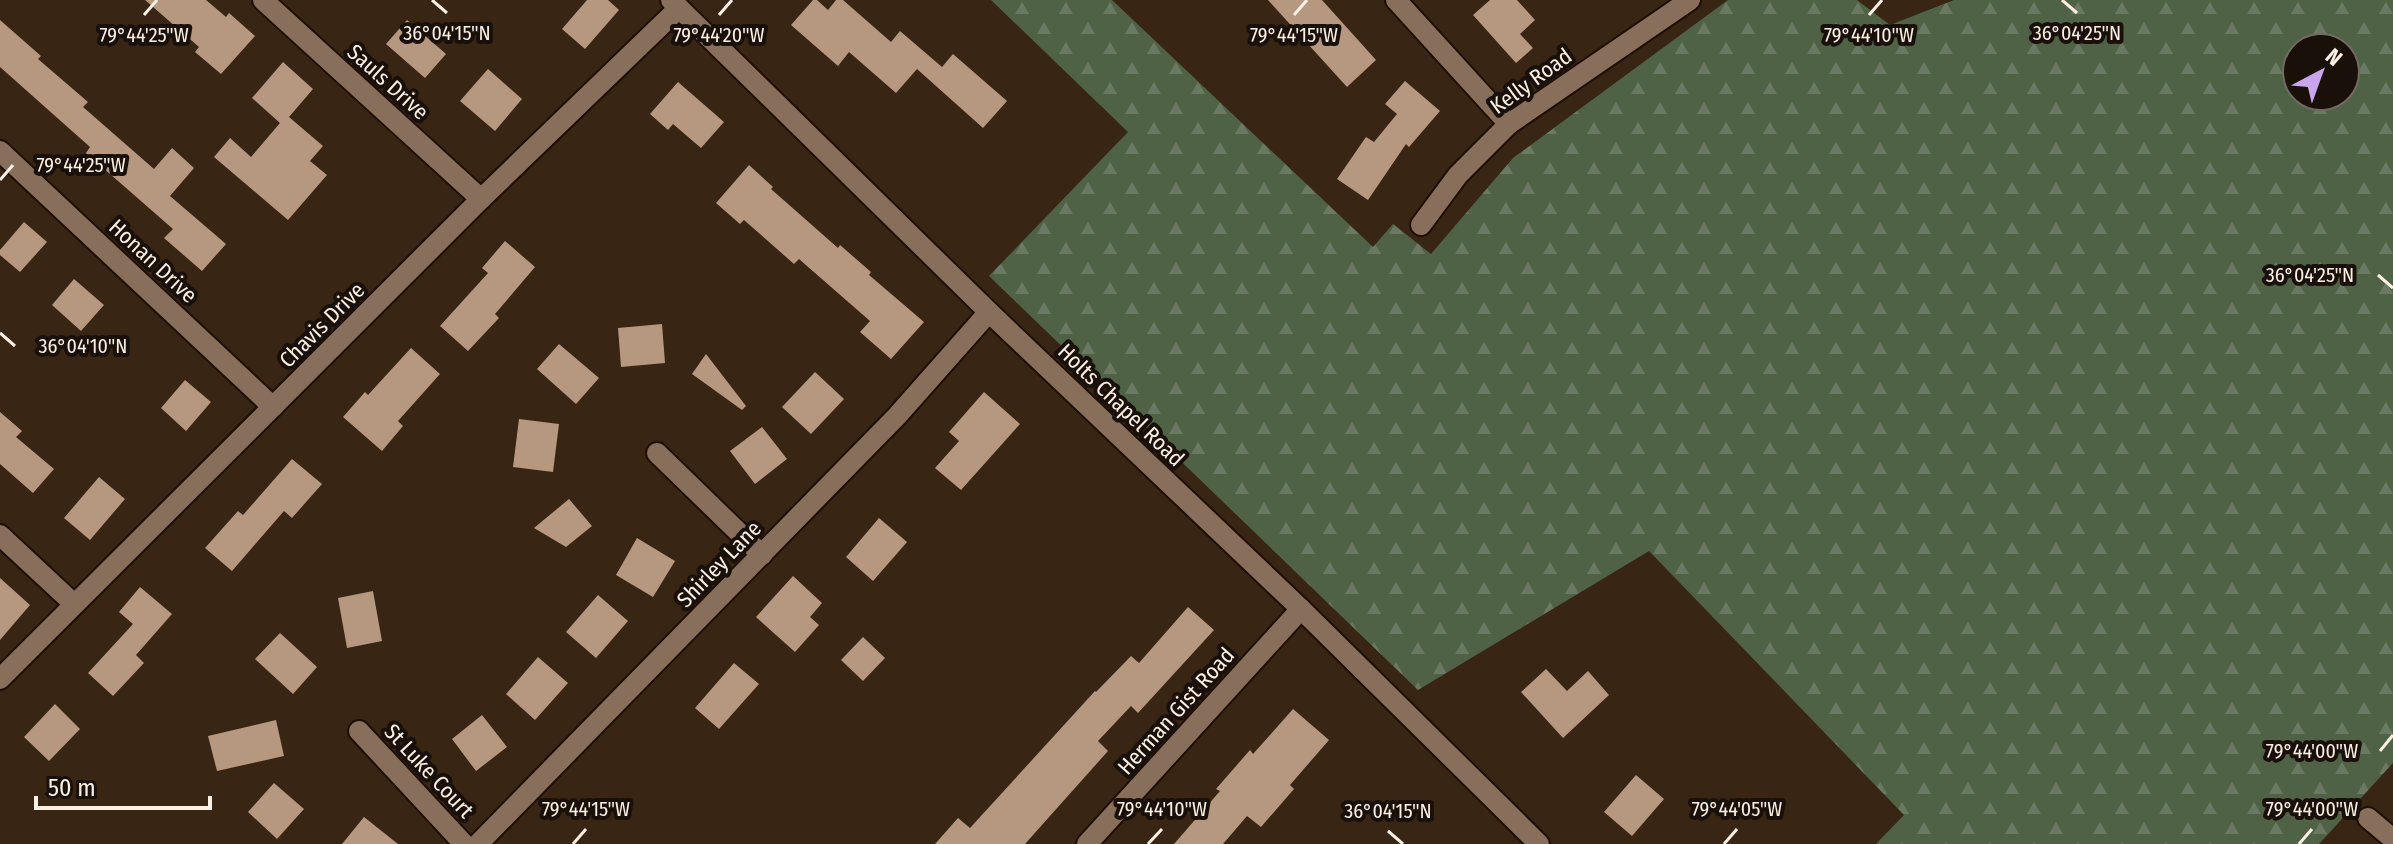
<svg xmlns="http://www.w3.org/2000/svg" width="2393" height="844" font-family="'Fira Sans Condensed',sans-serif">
	<defs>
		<pattern id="forest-firs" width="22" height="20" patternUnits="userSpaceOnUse" patternTransform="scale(2)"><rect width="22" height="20" fill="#506246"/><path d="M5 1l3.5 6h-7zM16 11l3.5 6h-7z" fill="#6a7961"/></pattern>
	</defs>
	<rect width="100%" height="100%" fill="#392514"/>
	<!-- forest -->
	<path fill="url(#forest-firs)" fill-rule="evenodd" d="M991,0H1112L1373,247L1393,224L1431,254L1513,158L1728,0H1857L1890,25L1954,0H2393V763L2319,844H1876L1904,815L1649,551L1418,690L989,276L1128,132ZM2297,48H2345V96H2297Z"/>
	<!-- building -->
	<g fill="#b69880">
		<polygon points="145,0 206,0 226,17 229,13 255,36 221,74 195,52 199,47"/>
		<polygon points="587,0 608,0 619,10 585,49 562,29"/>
		<polygon points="813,0 817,0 828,10 836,0 843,0 891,42 900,31 942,67 953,54 1007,101 983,128 917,69 896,93 849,52 838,66 791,25"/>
		<polygon points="1268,0 1322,0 1376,60 1347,87"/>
		<polygon points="1490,0 1517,0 1535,20 1520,34 1533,48 1516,63 1473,15"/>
		<polygon points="0,20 41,56 38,59 88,102 83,107 154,169 172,148 194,168 170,196 226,244 202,271 164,238 173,229 86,153 90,147 0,67"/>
		<polygon points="407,20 446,54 425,78 386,44"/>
		<polygon points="283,62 313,89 289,117 323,146 310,161 327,175 288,220 214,157 230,138 251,157 280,123 252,98"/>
		<polygon points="488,69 522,99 495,131 460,101"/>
		<polygon points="1405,81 1440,111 1409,147 1406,144 1368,200 1337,179 1366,137 1374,142 1397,114 1385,104"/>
		<polygon points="678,82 724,122 701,148 673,124 668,130 650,114"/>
		<polygon points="749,165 773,187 771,189 838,248 840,245 871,272 869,275 924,322 891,359 860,332 870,321 799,259 794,264 744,220 740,224 716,203"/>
		<polygon points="24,222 47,242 20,272 0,255 0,250"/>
		<polygon points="505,241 535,267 495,314 499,318 468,351 440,326 488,273 482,268"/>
		<polygon points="74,279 104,305 81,331 52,305"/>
		<polygon points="662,324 665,363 621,367 618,328"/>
		<polygon points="559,344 599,378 576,404 537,369"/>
		<polygon points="411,348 440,374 398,421 403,426 382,451 343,417 365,392 368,395"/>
		<polygon points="706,354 746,406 742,410 692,374"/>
		<polygon points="815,372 844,399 811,434 782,407"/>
		<polygon points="185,380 211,402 186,431 161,408"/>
		<polygon points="984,392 1020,424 961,490 935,468 959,441 949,432"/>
		<polygon points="0,412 22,431 16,437 54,469 33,493 0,464"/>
		<polygon points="519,419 559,424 553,472 513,467"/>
		<polygon points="762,427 787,459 755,484 730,451"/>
		<polygon points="292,459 322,484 292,518 284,511 232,571 205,548 238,511 243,515"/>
		<polygon points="99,477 125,499 90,540 64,518"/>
		<polygon points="569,499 592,526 566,547 534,528"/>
		<polygon points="879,518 907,542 873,581 846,557"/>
		<polygon points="637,538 675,561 653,597 616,575"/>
		<polygon points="793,576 822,603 810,617 819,625 795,652 756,617"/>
		<polygon points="0,578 30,605 0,640"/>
		<polygon points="140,587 172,614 136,655 144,663 113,696 88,673 133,624 119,612"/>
		<polygon points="373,591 382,641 347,648 338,598"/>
		<polygon points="598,595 628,621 596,658 566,632"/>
		<polygon points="1188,607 1214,630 1138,713 1131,706 1098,741 1108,751 1025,844 935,844 958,818 970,828 1095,691 1096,692 1131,656 1139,663"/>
		<polygon points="280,633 317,667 293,694 255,659"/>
		<polygon points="863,637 885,658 863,681 841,660"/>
		<polygon points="538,657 568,683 535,720 506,694"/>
		<polygon points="734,663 759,684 719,729 695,708"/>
		<polygon points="1546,669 1567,691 1588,671 1609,695 1563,738 1521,692"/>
		<polygon points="55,704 80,729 49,761 24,737"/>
		<polygon points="1293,709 1329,740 1290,785 1294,789 1261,827 1247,816 1223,844 1174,844 1220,791 1216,789 1250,750 1253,754"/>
		<polygon points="482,715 507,747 476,771 452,739"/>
		<polygon points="276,720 284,756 217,771 208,736"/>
		<polygon points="1636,775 1664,799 1632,836 1604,812"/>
		<polygon points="274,783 304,809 277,839 248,812"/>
		<polygon points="364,817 398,844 342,844"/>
	</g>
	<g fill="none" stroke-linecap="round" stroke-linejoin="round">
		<defs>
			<g id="minor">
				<polyline points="263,0 481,199"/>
				<polyline points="671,0 989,312 1301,609 1539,844"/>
				<polyline points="1396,0 1509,124"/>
				<polyline points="0,151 273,407"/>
				<polyline points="1421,225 1458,175 1509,124 1690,0"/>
				<polyline points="657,453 762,555"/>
				<polyline points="0,535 74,604"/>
				<polyline points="0,679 481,199 679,8"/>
				<polyline points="359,731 464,844"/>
				<polyline points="2368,818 2393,839"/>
				<polyline points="478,844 897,416 989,312"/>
				<polyline points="1087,844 1301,609"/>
			</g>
		</defs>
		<!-- minor casing -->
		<use href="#minor" stroke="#1f0e01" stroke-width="24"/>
		<!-- minor -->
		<use href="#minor" stroke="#876f5c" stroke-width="20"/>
	</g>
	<!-- ticks -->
	<path fill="none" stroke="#fcefe4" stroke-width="3" d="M432,0L447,13M2062,0L2077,13M144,15L157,0M719,15L732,0M1294,15L1307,0M1869,15L1882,0M0,180L13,165M2378,275L2393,288M0,333L15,346M2380,751L2393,735M1388,831L1403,844M573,844L586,829M1148,844L1162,829M1724,844L1737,829M2299,844L2312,829"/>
	<g text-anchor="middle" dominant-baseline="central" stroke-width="8" stroke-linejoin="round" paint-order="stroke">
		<!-- street labels -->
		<g font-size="22" fill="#fcefe4" stroke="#191109">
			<text transform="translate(1531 81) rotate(-36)">Kelly Road</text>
			<text transform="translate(388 82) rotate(42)">Sauls Drive</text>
			<text transform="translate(153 261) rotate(43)">Honan Drive</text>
			<text transform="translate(322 325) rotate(-45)">Chavis Drive</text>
			<text transform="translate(1121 405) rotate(44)">Holts Chapel Road</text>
			<text transform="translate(719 564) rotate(-46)">Shirley Lane</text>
			<text transform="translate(1176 711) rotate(-48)">Herman Gist Road</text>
			<text transform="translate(429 771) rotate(47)">St Luke Court</text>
		</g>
	</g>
	<g font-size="20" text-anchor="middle" fill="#fcefe4" stroke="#191109" stroke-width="8" stroke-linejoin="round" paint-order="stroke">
		<text x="447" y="40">36°04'15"N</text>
		<text x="2077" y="40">36°04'25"N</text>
		<text x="144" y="42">79°44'25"W</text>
		<text x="1294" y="42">79°44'15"W</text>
		<text x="1869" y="42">79°44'10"W</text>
		<text x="719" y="42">79°44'20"W</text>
		<text x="81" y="172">79°44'25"W</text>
		<text x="2310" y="282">36°04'25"N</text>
		<text x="83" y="353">36°04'10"N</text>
		<text x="2312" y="758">79°44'00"W</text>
		<text x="586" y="816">79°44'15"W</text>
		<text x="1162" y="816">79°44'10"W</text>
		<text x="1737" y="816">79°44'05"W</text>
		<text x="2312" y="816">79°44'00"W</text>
		<text x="1388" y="818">36°04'15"N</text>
	</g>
	<!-- north arrow -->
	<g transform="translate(2321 72) rotate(41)"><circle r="38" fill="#191109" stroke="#746a61" stroke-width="2"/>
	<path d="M0-6L14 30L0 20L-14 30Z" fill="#c9a5ee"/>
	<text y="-12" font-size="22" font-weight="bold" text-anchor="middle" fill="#fcefe4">N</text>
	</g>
	<!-- scale -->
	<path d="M36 796v12h174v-12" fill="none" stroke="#fcefe4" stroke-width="4"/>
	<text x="48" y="796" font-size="24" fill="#fcefe4" stroke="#191109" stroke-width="6" paint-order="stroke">50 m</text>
</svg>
